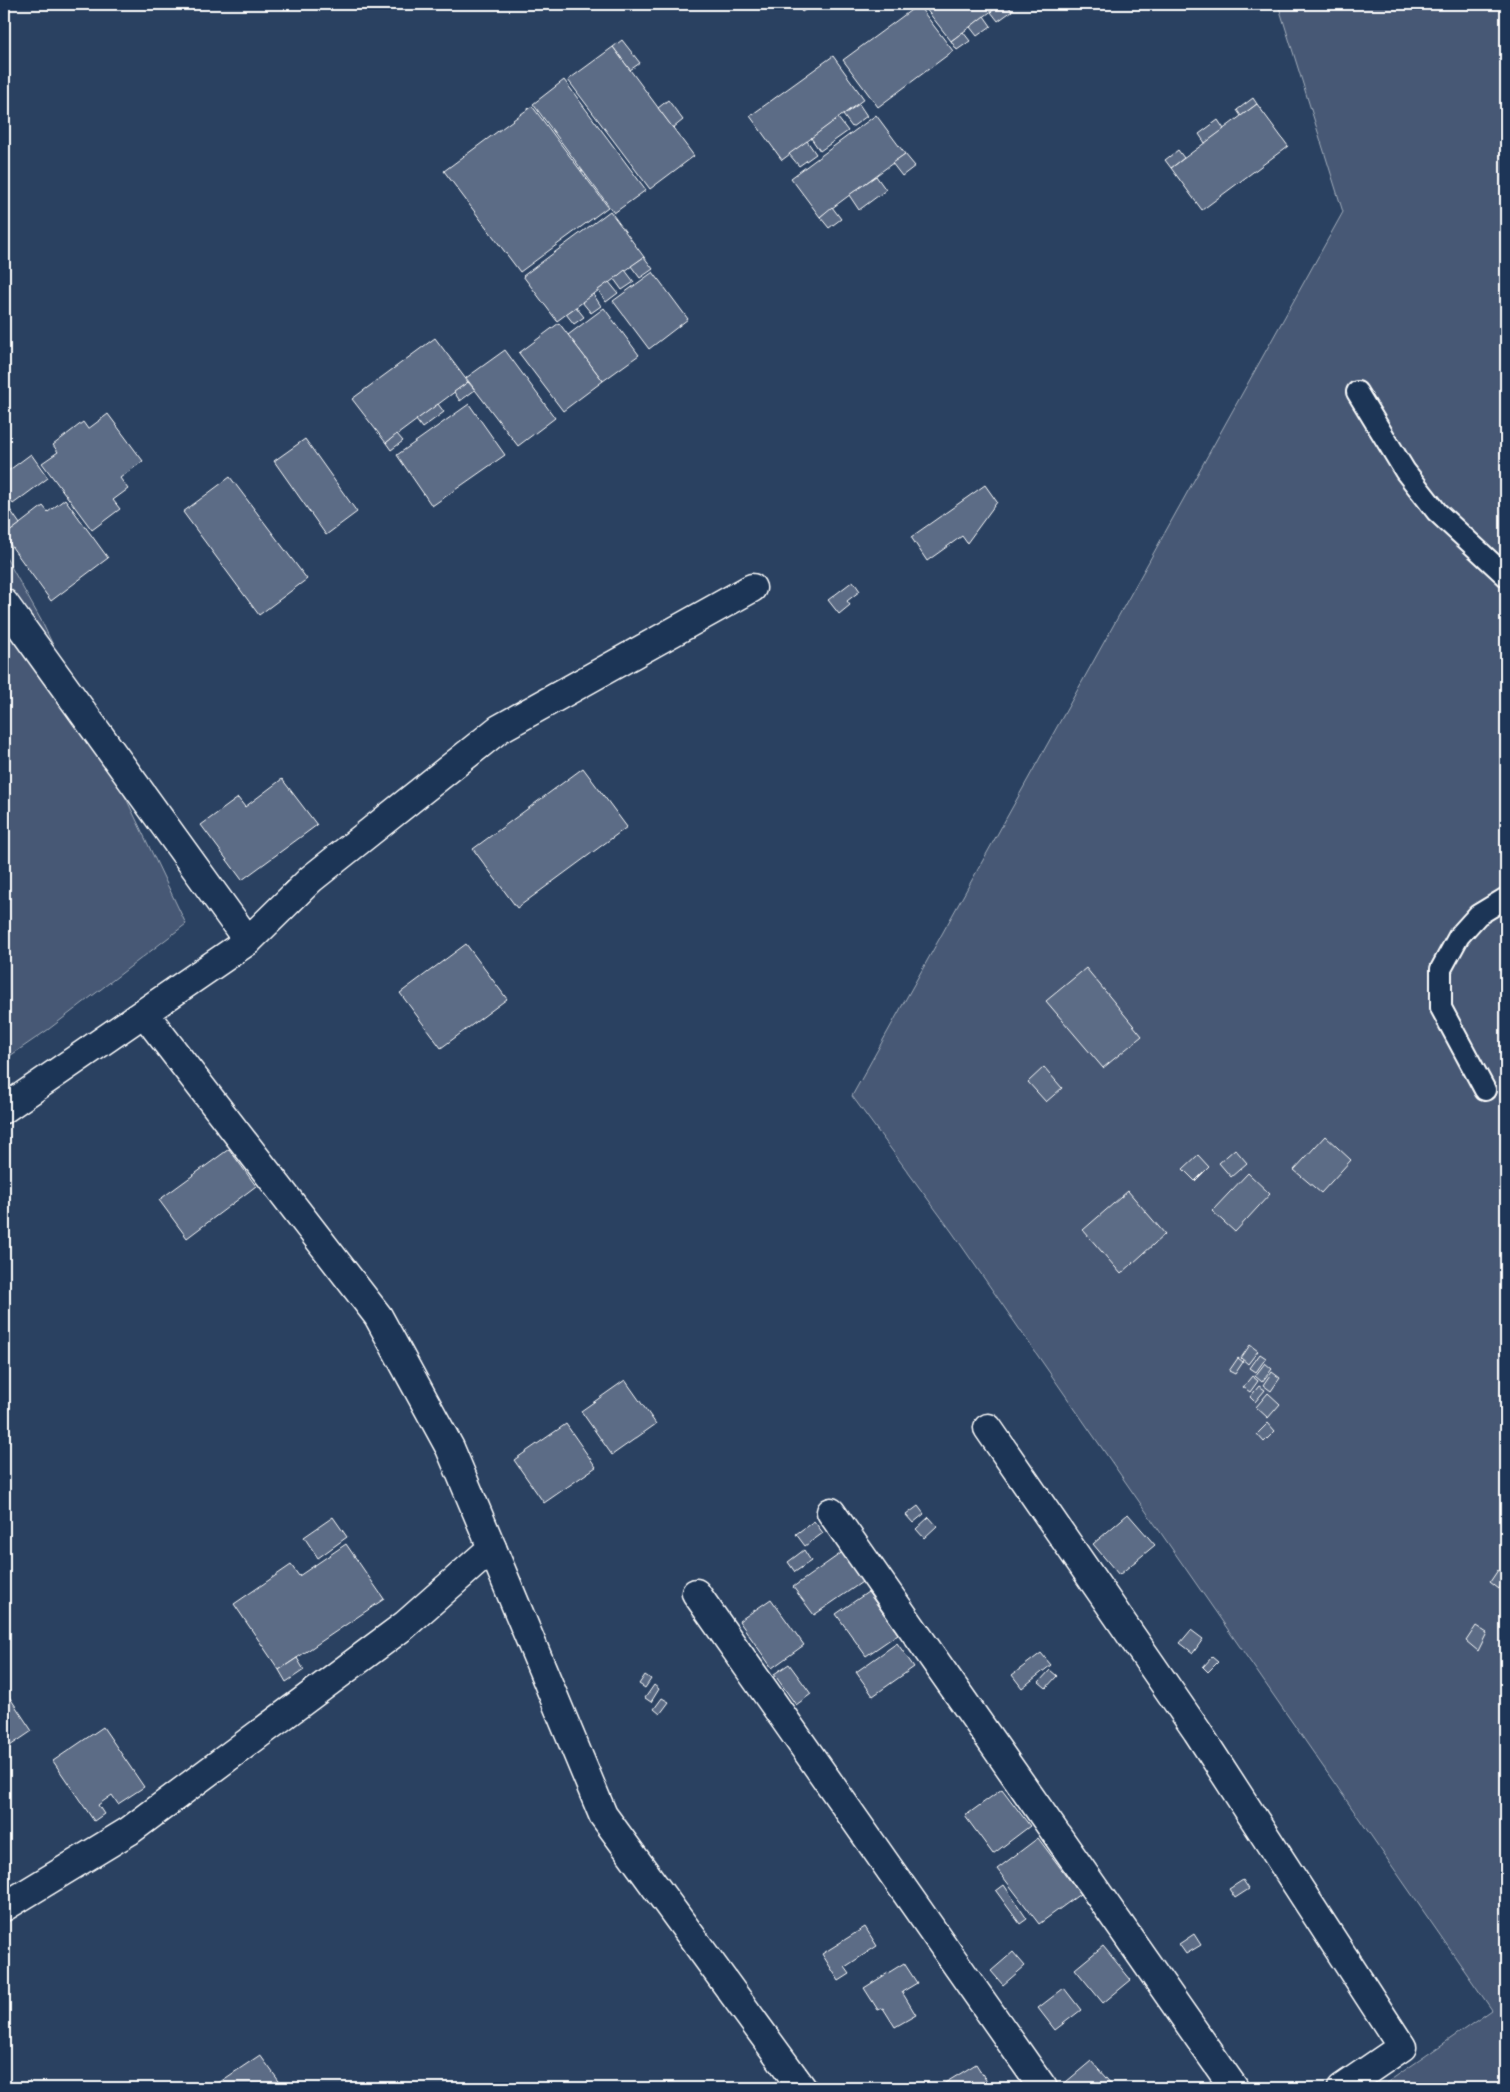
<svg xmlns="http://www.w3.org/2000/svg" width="1510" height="2092" font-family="Caveat,sans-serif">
	<rect width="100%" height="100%" fill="#2a4161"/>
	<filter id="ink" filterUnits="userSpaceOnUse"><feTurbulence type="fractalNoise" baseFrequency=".02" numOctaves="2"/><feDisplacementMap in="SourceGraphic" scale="10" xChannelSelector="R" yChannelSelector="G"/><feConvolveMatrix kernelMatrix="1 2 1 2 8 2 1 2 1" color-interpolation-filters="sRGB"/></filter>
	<g filter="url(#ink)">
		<!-- green -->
		<g fill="#465975" stroke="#a2acba">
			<polygon points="1278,4 1506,4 1506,2088 1379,2088 1492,2010 952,1232 852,1096 1343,212"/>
			<polygon points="4,554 42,622 186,924 49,1029 4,1060"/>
		</g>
		<!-- building -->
		<g fill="#5b6c86" stroke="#fff">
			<polygon points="796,4 814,4 802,12"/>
			<polygon points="922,4 1001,4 951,41"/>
			<polygon points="1001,4 1007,4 1012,11 998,21 991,12"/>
			<polygon points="918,5 953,51 878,107 843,60"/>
			<polygon points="984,16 991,26 977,36 970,27"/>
			<polygon points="963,32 970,41 957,50 951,41"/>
			<polygon points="622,40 640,63 630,70 613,47"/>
			<polygon points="613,47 694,156 650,189 568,80"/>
			<polygon points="833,56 864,99 782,160 750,116"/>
			<polygon points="564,80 646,190 614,213 533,104"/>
			<polygon points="1253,98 1257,104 1241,116 1237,110"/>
			<polygon points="668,100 683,120 673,128 658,108"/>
			<polygon points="859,104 867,116 852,127 843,115"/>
			<polygon points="1257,104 1288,146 1202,210 1171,168"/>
			<polygon points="532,106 608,207 520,272 444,171"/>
			<polygon points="876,115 905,154 820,217 791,178"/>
			<polygon points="838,118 848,131 820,151 811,138"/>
			<polygon points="1218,120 1224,129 1205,143 1199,134"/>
			<polygon points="807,141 816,154 799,166 789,154"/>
			<polygon points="1178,150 1184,158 1171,168 1165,160"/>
			<polygon points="905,154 915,166 902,176 892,163"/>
			<polygon points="876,176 886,190 859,210 849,195"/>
			<polygon points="832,207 841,219 829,228 820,217"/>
			<polygon points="610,211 644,257 557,321 523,276"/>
			<polygon points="644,257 653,269 640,278 631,266"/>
			<polygon points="625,270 634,282 622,290 614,279"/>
			<polygon points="653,272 688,319 649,349 613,301"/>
			<polygon points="609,282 618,293 606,302 598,290"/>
			<polygon points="593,294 601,306 591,313 582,302"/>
			<polygon points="576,307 584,317 574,324 566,314"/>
			<polygon points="604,308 639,355 603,381 568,335"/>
			<polygon points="559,323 603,381 563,411 519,353"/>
			<polygon points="435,338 468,382 386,443 352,399"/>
			<polygon points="505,350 555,418 518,446 466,378"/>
			<polygon points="468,382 475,390 460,401 454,392"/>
			<polygon points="438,404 444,412 422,428 416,420"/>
			<polygon points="469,404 505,455 432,506 397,455"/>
			<polygon points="108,414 143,461 120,478 128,489 113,500 120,509 92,530 42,463 58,452 53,445 83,422 88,429"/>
			<polygon points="397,434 403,441 391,450 386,443"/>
			<polygon points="305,439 357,512 326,535 274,461"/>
			<polygon points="31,454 48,478 13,504 4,491 4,474"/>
			<polygon points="230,477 307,579 259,615 183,512"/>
			<polygon points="985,485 997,502 967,543 962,536 927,561 911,537"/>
			<polygon points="65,499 108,558 51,601 4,536 43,506 48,512"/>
			<polygon points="4,501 20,524 4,536"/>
			<polygon points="853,581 860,591 847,601 850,605 839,614 828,600"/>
			<polygon points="583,768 627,827 517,908 473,849"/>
			<polygon points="282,779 317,825 242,880 201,825 238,798 245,807"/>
			<polygon points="466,944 507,999 441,1048 400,993"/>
			<polygon points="1086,968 1142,1036 1103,1068 1046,1001"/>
			<polygon points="1044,1067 1062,1088 1046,1102 1028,1082"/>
			<polygon points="1325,1136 1351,1160 1321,1193 1294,1170"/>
			<polygon points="229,1149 256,1186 187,1238 159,1200"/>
			<polygon points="1235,1149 1247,1163 1231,1177 1219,1163"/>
			<polygon points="1198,1155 1209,1167 1195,1181 1183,1169"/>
			<polygon points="1248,1173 1270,1194 1235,1232 1212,1211"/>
			<polygon points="1128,1191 1165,1234 1121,1274 1083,1230"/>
			<polygon points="1250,1345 1258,1351 1248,1364 1241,1358"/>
			<polygon points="1260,1354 1266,1358 1256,1372 1250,1368"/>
			<polygon points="1238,1358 1243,1362 1235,1374 1229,1371"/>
			<polygon points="1265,1363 1272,1369 1262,1382 1255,1376"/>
			<polygon points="1272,1372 1280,1378 1271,1391 1263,1385"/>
			<polygon points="1252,1376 1258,1381 1250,1392 1243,1387"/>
			<polygon points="625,1380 656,1424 612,1455 581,1411"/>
			<polygon points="1259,1386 1265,1390 1255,1402 1250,1397"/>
			<polygon points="1268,1393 1280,1404 1268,1418 1256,1407"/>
			<polygon points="1268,1423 1275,1431 1264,1442 1257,1434"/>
			<polygon points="566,1424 596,1467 544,1503 514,1460"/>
			<polygon points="918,1506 924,1514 913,1523 906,1515"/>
			<polygon points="1128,1514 1155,1545 1119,1575 1093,1544"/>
			<polygon points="333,1517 347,1537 318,1558 304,1537"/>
			<polygon points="929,1517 937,1526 924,1538 916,1529"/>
			<polygon points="814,1521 823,1533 805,1546 796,1534"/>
			<polygon points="346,1544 384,1599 279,1670 234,1604 291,1565 299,1576"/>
			<polygon points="847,1549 868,1578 814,1615 793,1587"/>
			<polygon points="804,1550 811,1561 795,1572 788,1562"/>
			<polygon points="1498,1570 1506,1576 1499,1589 1490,1582"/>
			<polygon points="868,1592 898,1634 866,1656 836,1614"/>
			<polygon points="771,1599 804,1645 772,1668 739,1621"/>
			<polygon points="1476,1626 1487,1633 1478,1651 1466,1641"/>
			<polygon points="1191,1630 1203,1639 1193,1653 1180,1643"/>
			<polygon points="897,1643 914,1667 873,1696 856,1672"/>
			<polygon points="1041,1653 1051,1665 1022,1688 1012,1675"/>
			<polygon points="1212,1657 1218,1662 1208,1672 1203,1667"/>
			<polygon points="297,1658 304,1670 286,1682 279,1670"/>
			<polygon points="789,1664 811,1694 796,1705 774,1674"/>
			<polygon points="1050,1670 1057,1676 1046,1688 1039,1682"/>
			<polygon points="645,1675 651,1679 645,1688 639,1684"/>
			<polygon points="654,1685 659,1689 651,1702 645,1698"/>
			<polygon points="4,1689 32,1731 4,1750"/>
			<polygon points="662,1698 669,1702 660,1714 654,1709"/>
			<polygon points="103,1727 144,1787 118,1804 112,1795 98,1805 104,1814 94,1821 53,1761"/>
			<polygon points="1002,1789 1030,1826 993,1854 965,1816"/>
			<polygon points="1038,1838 1080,1894 1039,1924 997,1869"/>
			<polygon points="1243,1880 1249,1889 1235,1898 1229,1889"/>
			<polygon points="1004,1885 1027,1919 1020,1924 996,1891"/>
			<polygon points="865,1927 877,1946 845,1967 850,1974 839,1981 822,1954"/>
			<polygon points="1194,1934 1201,1945 1186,1954 1179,1944"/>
			<polygon points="1103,1946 1131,1980 1103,2003 1075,1969"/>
			<polygon points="1013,1952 1025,1966 1003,1985 991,1971"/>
			<polygon points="904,1963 917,1983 902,1992 916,2015 895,2027 883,2008 878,2010 864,1988"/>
			<polygon points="1064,1988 1081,2010 1055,2030 1038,2008"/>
			<polygon points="260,2055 284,2088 211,2088"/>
			<polygon points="1091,2061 1113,2086 1110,2088 1071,2088 1066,2082"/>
			<polygon points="976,2064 991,2088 941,2088 940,2086"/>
		</g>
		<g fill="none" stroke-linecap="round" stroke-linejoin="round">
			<defs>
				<g id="service">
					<polyline points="1357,392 1405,471 1437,512 1506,576"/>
					<polyline points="1485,1090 1441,1008 1441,969 1459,936 1478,915 1506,898"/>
				</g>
				<g id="minor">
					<polyline points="4,603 248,941"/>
					<polyline points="4,1109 248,941 311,879 499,729 752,588"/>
					<polyline points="988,1428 1197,1731 1402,2047 1342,2088"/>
					<polyline points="831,1512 1234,2088"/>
					<polyline points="492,1548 603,1815 802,2088"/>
					<polyline points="696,1593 1043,2088"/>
					<polyline points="4,1907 129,1831 405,1625 492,1548 450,1448 378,1316 144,1013"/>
				</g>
			</defs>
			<!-- service casing -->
			<use href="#service" stroke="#fff" stroke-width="24"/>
			<!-- minor casing -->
			<use href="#minor" stroke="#fff" stroke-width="31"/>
			<!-- service -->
			<use href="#service" stroke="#1d3557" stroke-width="20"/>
			<!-- minor -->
			<use href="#minor" stroke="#1d3557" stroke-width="28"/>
		</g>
	</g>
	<!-- margin -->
	<rect width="1510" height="2092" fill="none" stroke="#1d3557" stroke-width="20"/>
	<rect x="10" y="10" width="1490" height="2072" fill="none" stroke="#fff" stroke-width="2" filter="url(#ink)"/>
</svg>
